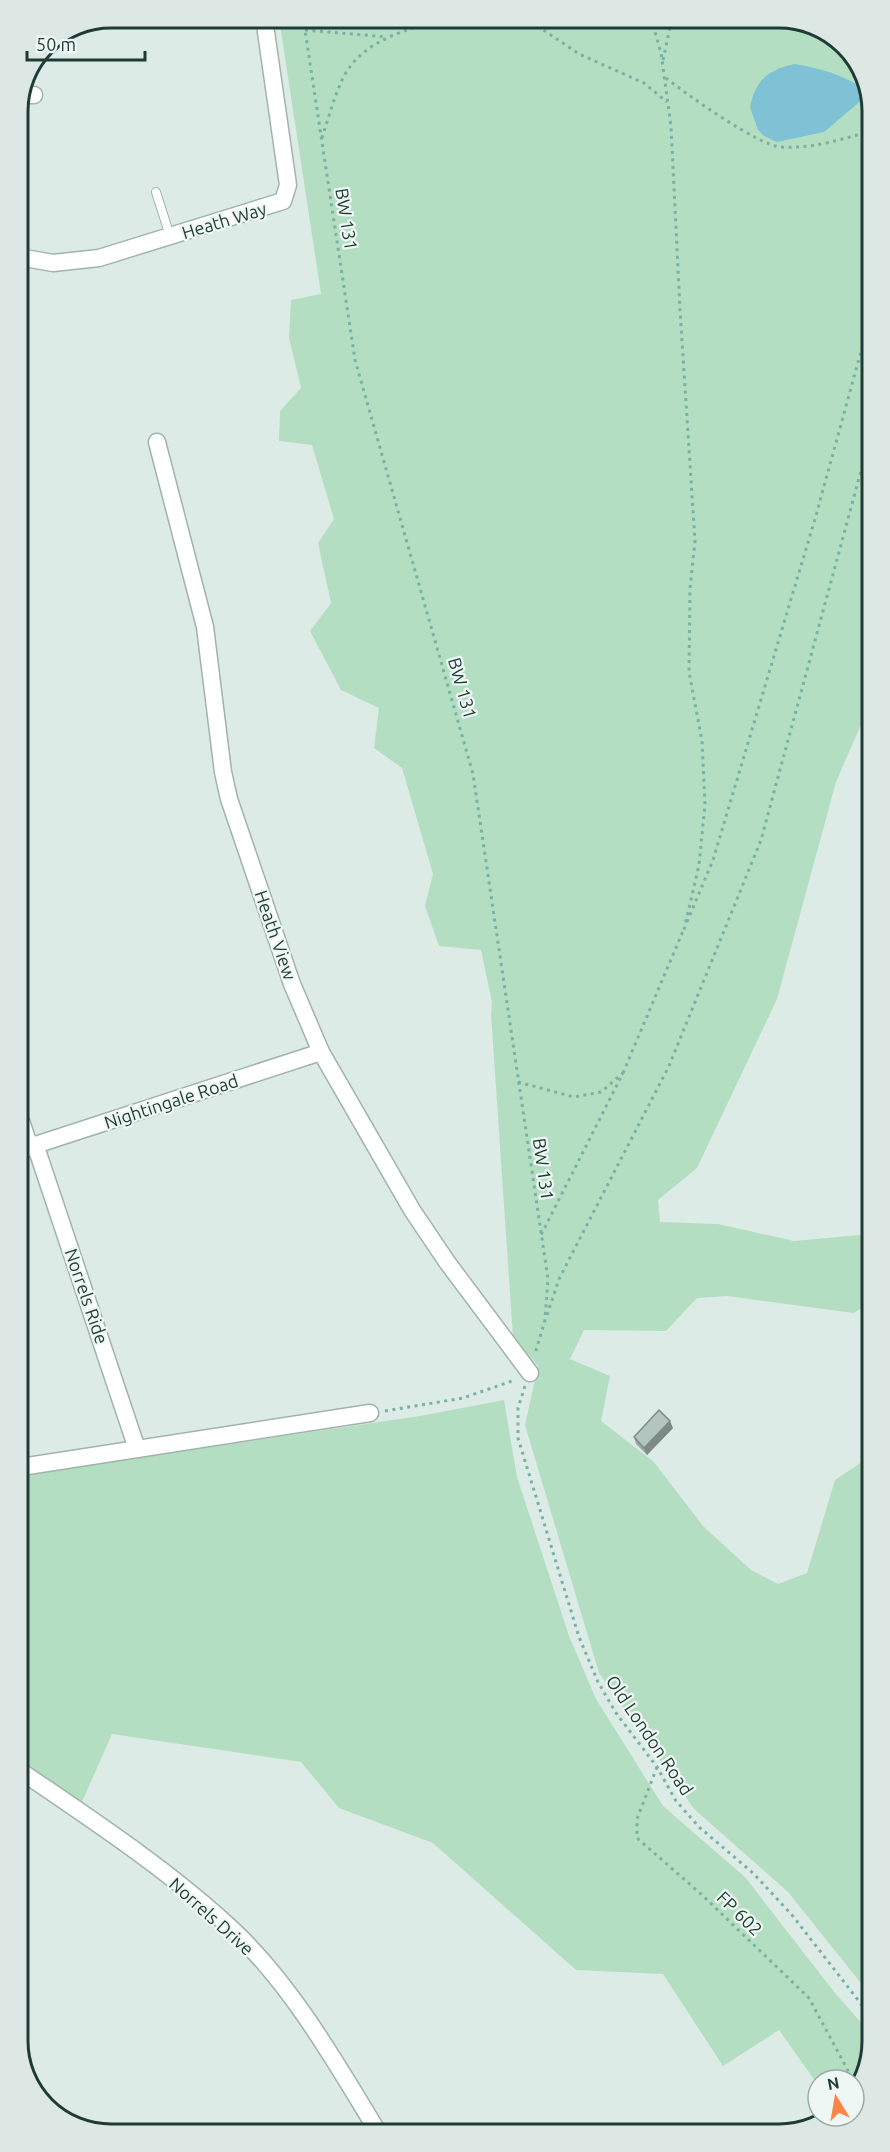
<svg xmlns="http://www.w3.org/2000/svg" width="890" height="2152" font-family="Ubuntu,sans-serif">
	<rect width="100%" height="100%" fill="#ddebe6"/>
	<!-- green -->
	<g fill="#b4dec2">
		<polygon points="279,18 785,18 836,38 867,82 869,706 836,782 777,999 697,1168 658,1200 660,1222 718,1224 794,1241 870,1234 870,1302 854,1313 727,1296 697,1298 666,1331 584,1330 570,1359 610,1376 601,1421 654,1462 703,1526 751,1570 778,1584 807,1573 835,1480 871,1456 872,1997 788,1892 694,1809 599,1673 525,1425 538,1366 513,1337 491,1014 492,1002 481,950 439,946 425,906 433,874 402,768 374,748 379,708 341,690 310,631 331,603 318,543 334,519 312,445 279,441 280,411 301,388 289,338 291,300 321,294"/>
		<polygon points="504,1400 517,1477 569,1636 596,1699 663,1806 745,1877 835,1993 872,2035 854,2094 854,2080 818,2080 818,2085 779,2030 723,2066 663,1974 576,1970 433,1843 339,1808 301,1762 112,1734 81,1804 22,1762 21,1475 420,1416"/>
	</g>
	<!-- water -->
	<path fill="#7fc1d5" d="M795,64C820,69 840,73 862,88L863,99L824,132L777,142L764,136L758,130L750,107C756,79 768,70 795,64Z"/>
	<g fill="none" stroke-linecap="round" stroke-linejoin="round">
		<defs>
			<polyline id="service" points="156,192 170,236"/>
			<g id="minor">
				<polyline points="23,95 34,95"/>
				<polyline points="19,257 53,263 99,258 283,201 288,185 264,18"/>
				<polyline points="157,442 205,627 223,772 229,799 292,984 321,1052 412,1210 447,1262 530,1373"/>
				<polyline points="21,1121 27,1139 38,1153 137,1449"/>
				<polyline points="23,1149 321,1052"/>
				<polyline points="21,1467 370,1413"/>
				<path d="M22,1772C95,1822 170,1871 234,1931C293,1987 336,2063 378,2132"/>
			</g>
		</defs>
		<!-- service casing -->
		<use href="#service" stroke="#a0b3ad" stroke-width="10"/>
		<!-- minor casing -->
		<use href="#minor" stroke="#a0b3ad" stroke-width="19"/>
		<!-- path -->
		<g stroke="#7bb1a4" stroke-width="3" stroke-dasharray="3 4.5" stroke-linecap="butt">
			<polyline points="307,18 305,30 355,360 473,774 548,1279 545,1320 535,1354"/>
			<polyline points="516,18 545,31 579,54 644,83 667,102"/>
			<polyline points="651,18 661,53 671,126 680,310 695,541 690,588 689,672 702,741 705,804 699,865 684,930"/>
			<polyline points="305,30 387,37"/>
			<polyline points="663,60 672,18"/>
			<path d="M666,78C686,94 759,146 781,147C810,149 840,140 867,132"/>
			<path d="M322,138C328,119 334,98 342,80C361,40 405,31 443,18"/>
			<polyline points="687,922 713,860 815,519 868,326"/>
			<polyline points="623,1073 683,931"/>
			<polyline points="518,1082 574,1097 601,1092 623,1073 541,1235"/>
			<polyline points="547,1315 559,1279 669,1066 761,840 868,445"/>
			<polyline points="525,1386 518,1408 518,1438 579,1637 598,1682 616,1713 657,1767 676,1801 699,1827 753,1873 792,1915 872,2018"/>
			<polyline points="385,1411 463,1398 515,1380"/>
			<polyline points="657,1767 637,1819 637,1838 701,1894 809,1998 853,2080"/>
		</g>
		<!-- service -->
		<use href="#service" stroke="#fff" stroke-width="8"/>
		<!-- minor -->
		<use href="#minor" stroke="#fff" stroke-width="16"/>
	</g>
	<!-- wall -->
	<polygon fill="#99a9a4" points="673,1428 647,1455 636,1444 634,1437"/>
	<!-- shaded-wall -->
	<polygon fill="#7d8a86" points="670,1421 673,1428 647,1455 644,1448"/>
	<!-- building -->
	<polygon fill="#b2c5bf" stroke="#7d8a86" stroke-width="1.5" points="659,1410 670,1421 644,1448 634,1437"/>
	<g text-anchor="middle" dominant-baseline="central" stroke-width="4.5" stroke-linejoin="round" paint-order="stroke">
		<!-- street labels -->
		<g font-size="18" fill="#1e3b35" stroke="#eef7f3">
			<text transform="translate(347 219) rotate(81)">BW 131</text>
			<text transform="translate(224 220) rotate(-17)">Heath Way</text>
			<text transform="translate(463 688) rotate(74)">BW 131</text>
			<text transform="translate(276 935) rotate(71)">Heath View</text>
			<text transform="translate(171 1101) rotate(-18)">Nightingale Road</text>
			<text transform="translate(544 1169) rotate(82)">BW 131</text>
			<text transform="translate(87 1296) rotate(71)">Norrels Ride</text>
			<text transform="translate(650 1735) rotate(56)">Old London Road</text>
			<text transform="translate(740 1913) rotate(44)">FP 602</text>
			<text transform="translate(212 1916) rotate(42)">Norrels Drive</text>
		</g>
	</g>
	<!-- crop -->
	<path d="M0 0H890V2152H0ZM111 28H779A83 83 0 0 1 862 111V2041A83 83 0 0 1 779 2124H111A83 83 0 0 1 28 2041V111A83 83 0 0 1 111 28Z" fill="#dde8e4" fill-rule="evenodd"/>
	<path fill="none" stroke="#1e3b35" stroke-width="3" d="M111 28H779A83 83 0 0 1 862 111V2041A83 83 0 0 1 779 2124H111A83 83 0 0 1 28 2041V111A83 83 0 0 1 111 28Z"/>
	<!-- north arrow -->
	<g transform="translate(836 2098) rotate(349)"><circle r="28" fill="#eef7f3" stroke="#9baca7" stroke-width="1.5"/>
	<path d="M0-4.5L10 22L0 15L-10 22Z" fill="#fd8348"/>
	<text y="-9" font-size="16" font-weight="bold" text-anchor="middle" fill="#1e3b35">N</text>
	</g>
	<!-- scale -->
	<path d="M27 51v9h118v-9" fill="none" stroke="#1e3b35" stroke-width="3"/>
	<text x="36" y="51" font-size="18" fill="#1e3b35" stroke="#eef7f3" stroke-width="4.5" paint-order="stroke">50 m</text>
</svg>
